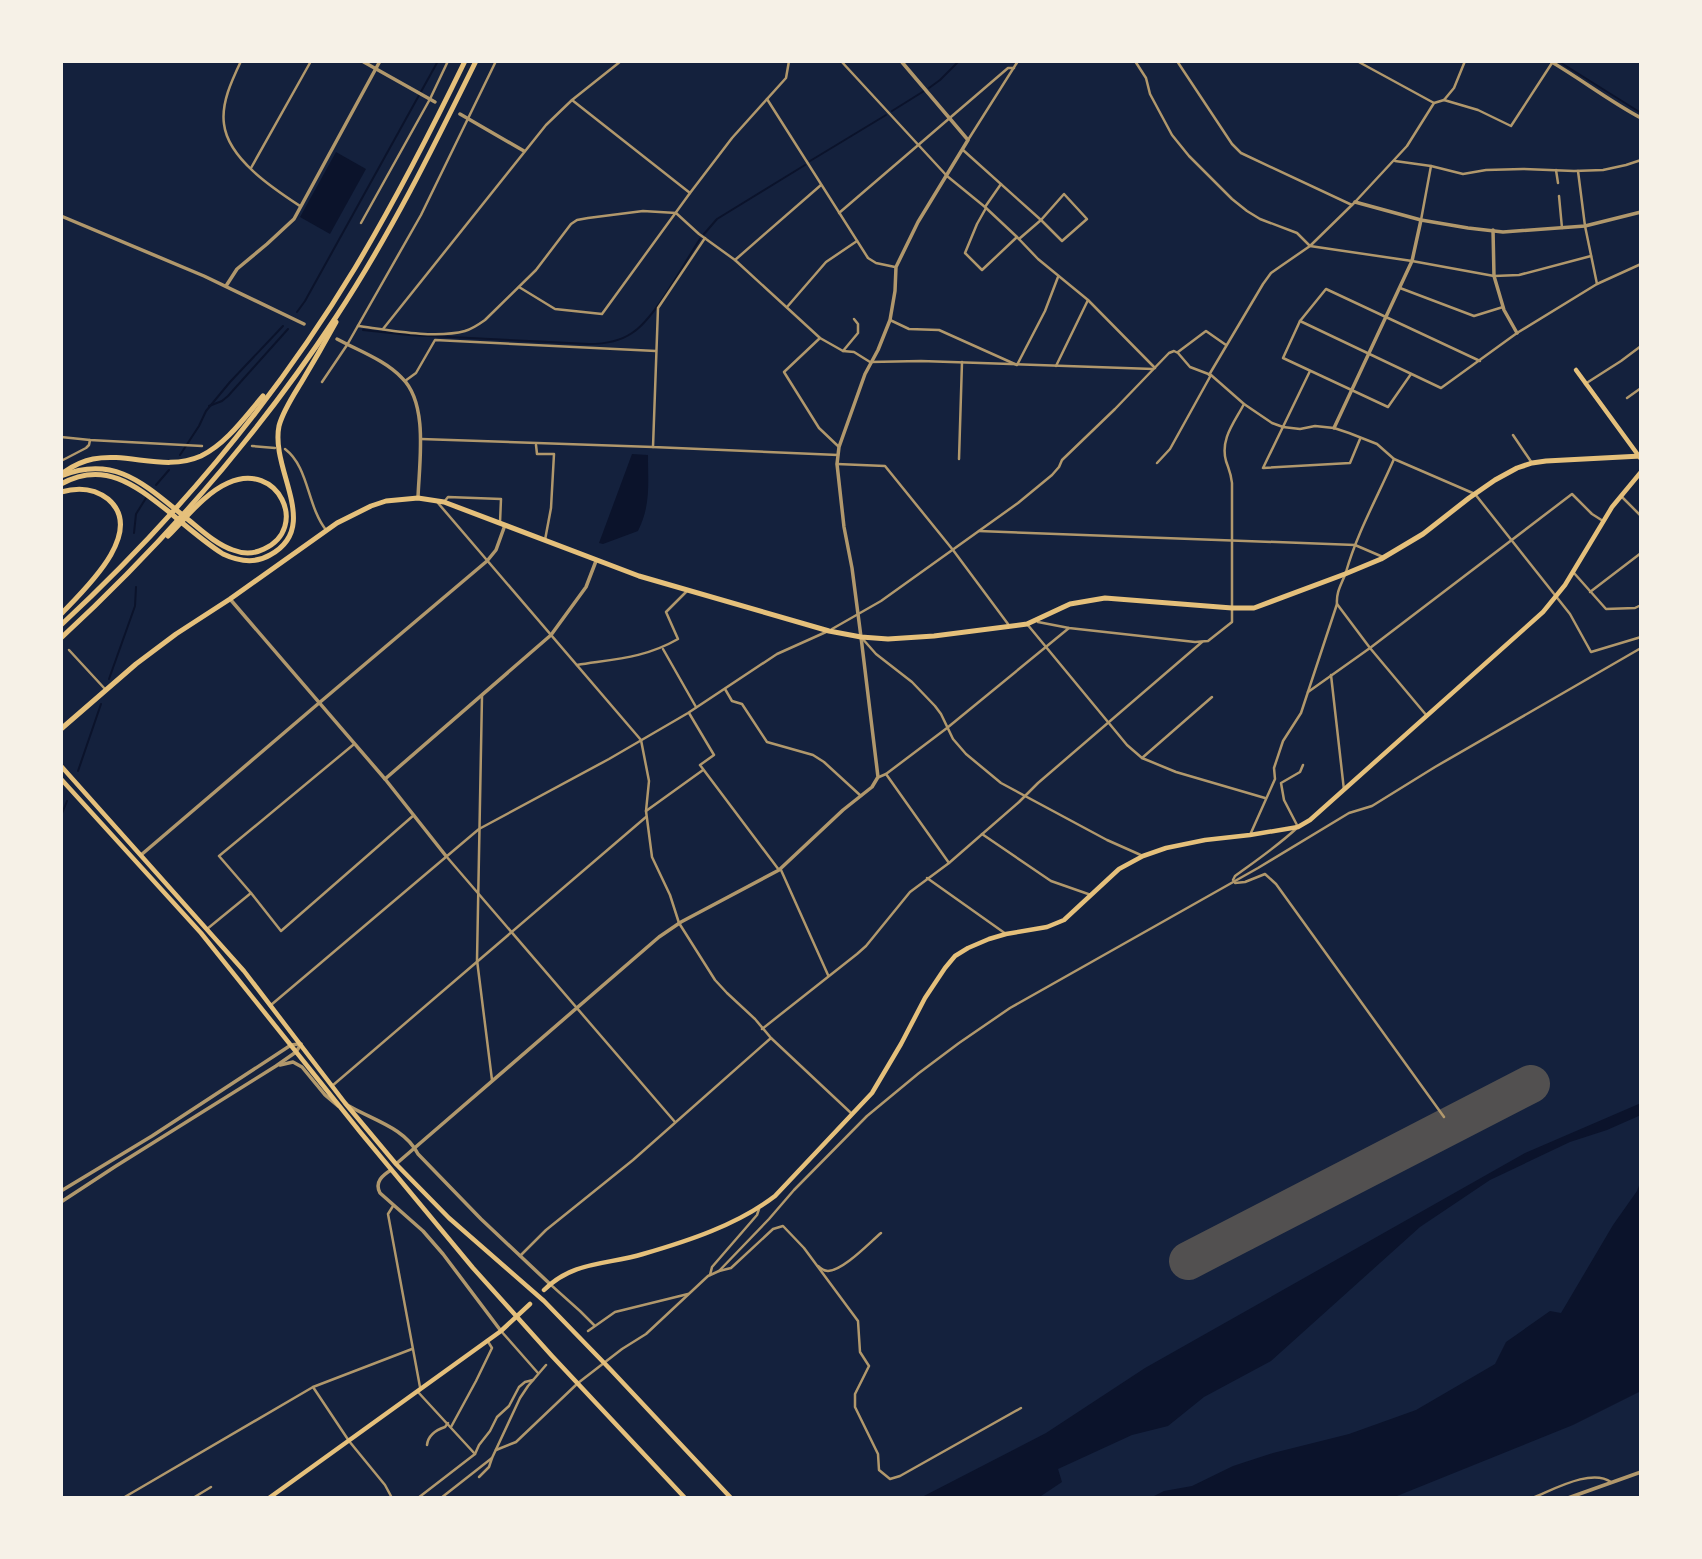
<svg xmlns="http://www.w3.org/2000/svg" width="1702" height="1559" font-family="'Fira Sans',sans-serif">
	<rect width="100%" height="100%" fill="#14213d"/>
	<!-- water -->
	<g fill="#0b132b">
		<polygon points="336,152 366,169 330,234 300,217"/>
		<path d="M632,454L648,455C648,483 651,505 638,531L603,544L599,543Z"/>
		<polygon points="1641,1103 1641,1115 1607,1130 1570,1142 1490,1180 1420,1227 1271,1361 1204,1397 1168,1426 1132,1435 1058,1469 1062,1482 1038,1498 920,1498 1046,1433 1145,1368 1525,1153"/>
		<polygon points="1641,1180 1641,1391 1573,1425 1392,1498 1150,1498 1164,1491 1192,1486 1233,1466 1273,1453 1349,1434 1416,1410 1495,1364 1506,1342 1550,1311 1561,1313 1613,1225 1637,1191"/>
	</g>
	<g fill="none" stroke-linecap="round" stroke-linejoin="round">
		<!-- stream -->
		<g stroke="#0b132b" stroke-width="2">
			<polyline points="1558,61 1641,113"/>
			<polyline points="929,88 940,80 959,61"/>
			<polyline points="892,111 924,91"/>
			<polyline points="810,161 886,115"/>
			<polyline points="704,234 717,219 805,165"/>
			<polyline points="297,312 305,301 438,61"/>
			<path d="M363,330L409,335L589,344C604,344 619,342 632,333C655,319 684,263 700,239"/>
			<polyline points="209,406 222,401 228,396 288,329"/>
			<polyline points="180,455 199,426 206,411 230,382 283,326"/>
			<polyline points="156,485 169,470"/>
			<polyline points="134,533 136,514 146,498"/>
			<polyline points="109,679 135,606 136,587"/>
			<polyline points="78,771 101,704"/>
			<polyline points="61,816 67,801"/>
		</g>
		<!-- runway -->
		<polyline stroke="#525050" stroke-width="38" points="1188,1261 1531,1084"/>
		<!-- minor -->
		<g stroke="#b1986c" stroke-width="2.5">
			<path d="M241,61C232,80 221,103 224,124C228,159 274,189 300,206"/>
			<polyline points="841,61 947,176 985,207 1017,237 1038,259 1088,300 1155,368"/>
			<polyline points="1135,61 1146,78 1150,94 1172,135 1189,156 1232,199 1247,211 1260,219 1297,233 1310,246 1412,261 1494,276 1519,275 1591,256"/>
			<polyline points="1177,61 1232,144 1241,153 1352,205"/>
			<polyline points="1357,61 1434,103"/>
			<polyline points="767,99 868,258 876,263 895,267"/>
			<polyline points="572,100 690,193"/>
			<polyline points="1444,100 1454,88 1465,61"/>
			<polyline points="968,140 1018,61"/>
			<polyline points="963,150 1041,220 1019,239"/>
			<polyline points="1395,161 1431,166 1463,174 1486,170 1523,169 1574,171 1603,170 1626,165 1641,160"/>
			<polyline points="251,168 311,61"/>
			<polyline points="1556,170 1558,183"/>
			<polyline points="1578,171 1585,226 1597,284 1641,264"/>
			<polygon points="1064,194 1087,219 1062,241 1041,220"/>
			<polyline points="1559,196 1562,228"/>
			<polyline points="985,207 1001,184"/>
			<polyline points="986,208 977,224 965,253 982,270 1017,237"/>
			<polyline points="839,213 1008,68 1014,68"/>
			<polyline points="1421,220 1431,166"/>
			<polyline points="361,223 430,99 448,61"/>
			<polyline points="705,238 658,308 653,447 838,455"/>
			<polyline points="735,260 821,185"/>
			<polyline points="519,287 555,309 602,314 690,193 732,138 786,78 789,61"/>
			<polyline points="1400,288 1474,316 1503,307"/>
			<polyline points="787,307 826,262 857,241"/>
			<polyline points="890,320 909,329 939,330 1017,365 1045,311 1058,277"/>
			<polyline points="1300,321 1441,388 1517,333 1597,284"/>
			<path d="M358,326C388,330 435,339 465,331C472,329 478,325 485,320L536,270L571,224L577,220L588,218L643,211L676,213L699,234L735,260L820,338L843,351L854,352L870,362L921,361L1153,369"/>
			<polyline points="383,329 546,125 572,100 621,61"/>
			<polyline points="820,338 784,372 819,428 839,447"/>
			<polyline points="843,351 858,333 858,324 854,319"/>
			<polyline points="1178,352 1206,331 1226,345"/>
			<polyline points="1056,366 1088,300"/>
			<polyline points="1310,371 1263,468 1350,463 1360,439"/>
			<polyline points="1411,374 1388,407 1283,358 1300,321 1326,289 1480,361"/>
			<polyline points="1209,375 1263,284 1271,273 1281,266 1310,246 1355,202 1407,146 1434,103 1444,100 1478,110 1511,126 1552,63"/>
			<polyline points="405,381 416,373 435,340 656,351"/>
			<polyline points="322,382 347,345 421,215 496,61"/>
			<polyline points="1585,384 1621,361 1641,346"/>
			<polyline points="1627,398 1641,388"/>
			<polyline points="1513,435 1532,463"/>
			<polyline points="61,437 90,440 202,446"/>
			<polyline points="421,439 653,447"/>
			<polyline points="536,445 537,454 554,454 551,508 545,540"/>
			<polyline points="252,446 275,448"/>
			<path d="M285,449C309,467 307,506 326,530"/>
			<polyline points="959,459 962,362"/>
			<polyline points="61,461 86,448 89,445 90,440"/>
			<polyline points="1157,463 1170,449 1211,375"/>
			<polyline points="837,464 885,466 953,550 1008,624"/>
			<polyline points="1621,496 1641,516"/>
			<polyline points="444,502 448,497 501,499 500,523"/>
			<polyline points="438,503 641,740 649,781 646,811 652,857 670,895 679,923 715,980 727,993 755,1019 771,1038 851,1113"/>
			<polyline points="979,531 1355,545 1383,557"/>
			<polyline points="1574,573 1606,609 1635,608 1641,605"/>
			<polyline points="1590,592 1641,553"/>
			<polyline points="1337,604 1370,648 1427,716"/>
			<path d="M1038,622L1069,628L1195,642L1208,641L1232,622V483C1231,473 1229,470 1226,461C1220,439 1234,423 1244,404"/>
			<polyline points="1027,624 1127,745 1142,758 1176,772 1265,798"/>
			<polyline points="832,629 881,601 1018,503 1052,475 1059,467 1062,460 1115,409 1169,353 1174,351 1178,353 1190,367 1211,375 1244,404 1272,423 1283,427 1300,429 1315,426 1334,428 1349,433 1377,444 1394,459 1475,494 1570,614 1591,652 1641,637"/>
			<polyline points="861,637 876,654 912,682 935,706 941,714 953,739 966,754 1001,783 1107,840 1143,856"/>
			<polyline points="663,649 696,707"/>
			<polyline points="69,650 105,689"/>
			<path d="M577,665C615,659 645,658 678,639L666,612L687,591"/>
			<polyline points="1331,675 1344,790"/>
			<polyline points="725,689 732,701 742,704 767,742 813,755 824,762 861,796"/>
			<polyline points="1308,692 1370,648 1572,494 1592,514 1603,521"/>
			<polyline points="482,696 477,960 492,1080"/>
			<polyline points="689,713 714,755 700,765 779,870"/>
			<polyline points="1142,758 1212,697"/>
			<polyline points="886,774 949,863"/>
			<polyline points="879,777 886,774 947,728 1069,628"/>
			<polyline points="646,811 703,770"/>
			<polyline points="982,834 1051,881 1091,895"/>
			<path d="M1250,835L1275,779L1274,768L1283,741L1301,713L1337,604C1336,591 1342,584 1346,572C1357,533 1378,496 1394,459"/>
			<polyline points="446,856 675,1122"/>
			<polyline points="781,870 828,975"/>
			<polyline points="927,878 1006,934"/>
			<path d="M1233,880L1235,876C1257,860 1279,845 1298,827L1284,800L1281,783L1300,772L1303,765"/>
			<polyline points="1235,883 1245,882 1265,874 1276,884 1444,1117"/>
			<polyline points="251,893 281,931 414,815"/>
			<polyline points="207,929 251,893 219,856 353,745"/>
			<polyline points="271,1005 479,829 609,759 688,713 777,654 826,632"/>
			<polyline points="762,1029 857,954 866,946 910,892 949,863 1019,802 1038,783 1202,642"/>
			<polyline points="332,1086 646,817"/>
			<polyline points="393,1206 388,1214 420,1387"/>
			<polyline points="520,1256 546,1230 633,1160 771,1038"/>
			<path d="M818,1266C821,1269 824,1271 828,1271C844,1270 869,1243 881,1233"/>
			<polyline points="719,1271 731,1268 773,1229 783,1226 804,1248 858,1321 860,1352 869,1366 855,1394 855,1407 878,1454 879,1470 890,1479 900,1476 1021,1408"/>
			<polyline points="710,1275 712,1267 757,1215 759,1209"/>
			<polyline points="551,1285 580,1311 594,1325"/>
			<polyline points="501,1331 538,1373"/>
			<polyline points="588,1331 615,1312 688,1294"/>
			<polyline points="313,1387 349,1441 385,1485 392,1498"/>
			<polyline points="451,1427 476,1381 492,1348 487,1340"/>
			<path d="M427,1445C428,1436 436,1430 445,1427L448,1423"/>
			<polyline points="496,1450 516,1442 578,1383 622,1349 646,1334 708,1276 719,1271 769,1219 794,1190 867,1116 919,1073 959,1043 1010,1008 1258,868 1349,813 1372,806 1435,767 1641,648"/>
			<polyline points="475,1454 479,1445 490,1431 497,1417 509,1406 519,1387 525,1382 533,1380"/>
			<polyline points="479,1477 489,1467 492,1458"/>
			<polyline points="123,1498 313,1387 412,1349"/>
			<polyline points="193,1498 211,1487"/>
			<polyline points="418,1498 475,1454 418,1392"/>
			<polyline points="441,1498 492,1458 520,1398 528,1386 546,1365"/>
			<path d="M1532,1498C1553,1490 1591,1468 1611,1482"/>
		</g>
		<!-- tertiary -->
		<g stroke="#b1986c" stroke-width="3.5">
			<polyline points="362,61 435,102"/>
			<path d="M1550,61C1581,79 1609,101 1641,118"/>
			<polyline points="460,114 524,151"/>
			<polyline points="1355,202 1421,220 1468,228 1503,232 1585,226 1641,212"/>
			<polyline points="61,216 204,276 304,324"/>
			<polyline points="1493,230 1494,276 1504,310 1517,333"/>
			<polyline points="226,286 237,269 267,244 294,219 380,61"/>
			<path d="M337,339C359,351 385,360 402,378C429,404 419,464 418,498"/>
			<polyline points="1334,428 1412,261 1421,220"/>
			<polyline points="230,599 385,779 446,856"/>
			<polyline points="385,779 551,635 586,587 596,561"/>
			<polyline points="141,855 319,703 487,561 496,550 505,525"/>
			<polyline points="280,1065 293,1062 302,1067 325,1095 338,1106"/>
			<path d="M349,1106C373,1120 405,1128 418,1154L481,1219L550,1284"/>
			<polyline points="396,1164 659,937 681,922 779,870 843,810 872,787 878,777 861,637 852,568 844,527 837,464 839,447 865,374 878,350 890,320 895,291 896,267 918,222 968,140 901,61"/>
			<path d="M391,1170C383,1175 374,1182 380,1193L423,1231L443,1254L501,1331"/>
			<polyline points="61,1191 152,1136 291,1045 299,1044"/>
			<polyline points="61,1202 116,1166 276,1066 296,1052 301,1044"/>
			<polyline points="1568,1498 1641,1472"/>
		</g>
		<!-- secondary -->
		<g stroke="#e5c07b" stroke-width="4.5">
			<polyline points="1576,370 1641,459"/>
			<path d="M544,1290C573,1261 606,1265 643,1254C688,1241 737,1225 775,1196L872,1093L901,1044L925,998L945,968L955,956L968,948L989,939L1006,934L1047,927L1064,920L1119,869L1143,856L1166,848L1205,840L1250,835L1298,827L1310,820L1543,612L1565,585L1612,507L1641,472"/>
			<polyline points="269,1498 501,1331 530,1304"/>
		</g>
		<!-- primary -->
		<g stroke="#e5c07b" stroke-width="4.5">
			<polyline points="61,766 244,971 345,1103 396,1164 449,1218 544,1301 610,1369 731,1498"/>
			<polyline points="61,779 201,933 361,1133 473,1268 552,1356 685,1498"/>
		</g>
		<!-- trunk -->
		<polyline stroke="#e5c07b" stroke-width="5" points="61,729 136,664 176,634 230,599 337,523 371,506 386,501 418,498 444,502 639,576 829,631 861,637 888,639 934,636 1027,624 1070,604 1105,598 1232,608 1254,608 1345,574 1381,559 1423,534 1469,498 1495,480 1517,468 1532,463 1546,461 1641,456"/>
		<!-- motorway -->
		<g stroke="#e5c07b" stroke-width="5">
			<path d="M64,472C73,466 82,461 93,459C129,452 165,472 201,456C226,444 245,417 263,396"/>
			<path d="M61,476C115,454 145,485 185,517C199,528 215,544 233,550C243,554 254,554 264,549C310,528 278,460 228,483C205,493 186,518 168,536"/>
			<path d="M61,484C104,460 135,485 168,511C186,526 204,542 223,554C238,561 255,564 270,555C322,527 270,470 279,426C283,411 293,396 301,383C313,363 325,342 336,322"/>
			<path d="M61,492C78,487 94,488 108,499C147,532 84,590 61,614"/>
			<path d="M61,625C174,520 275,400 355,268C395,201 431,131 465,61"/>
			<path d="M61,638C165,542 258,435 336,317C390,235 433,148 476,61"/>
		</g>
	</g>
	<!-- border -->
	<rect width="1702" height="1559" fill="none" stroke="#f6f1e7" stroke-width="126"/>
</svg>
